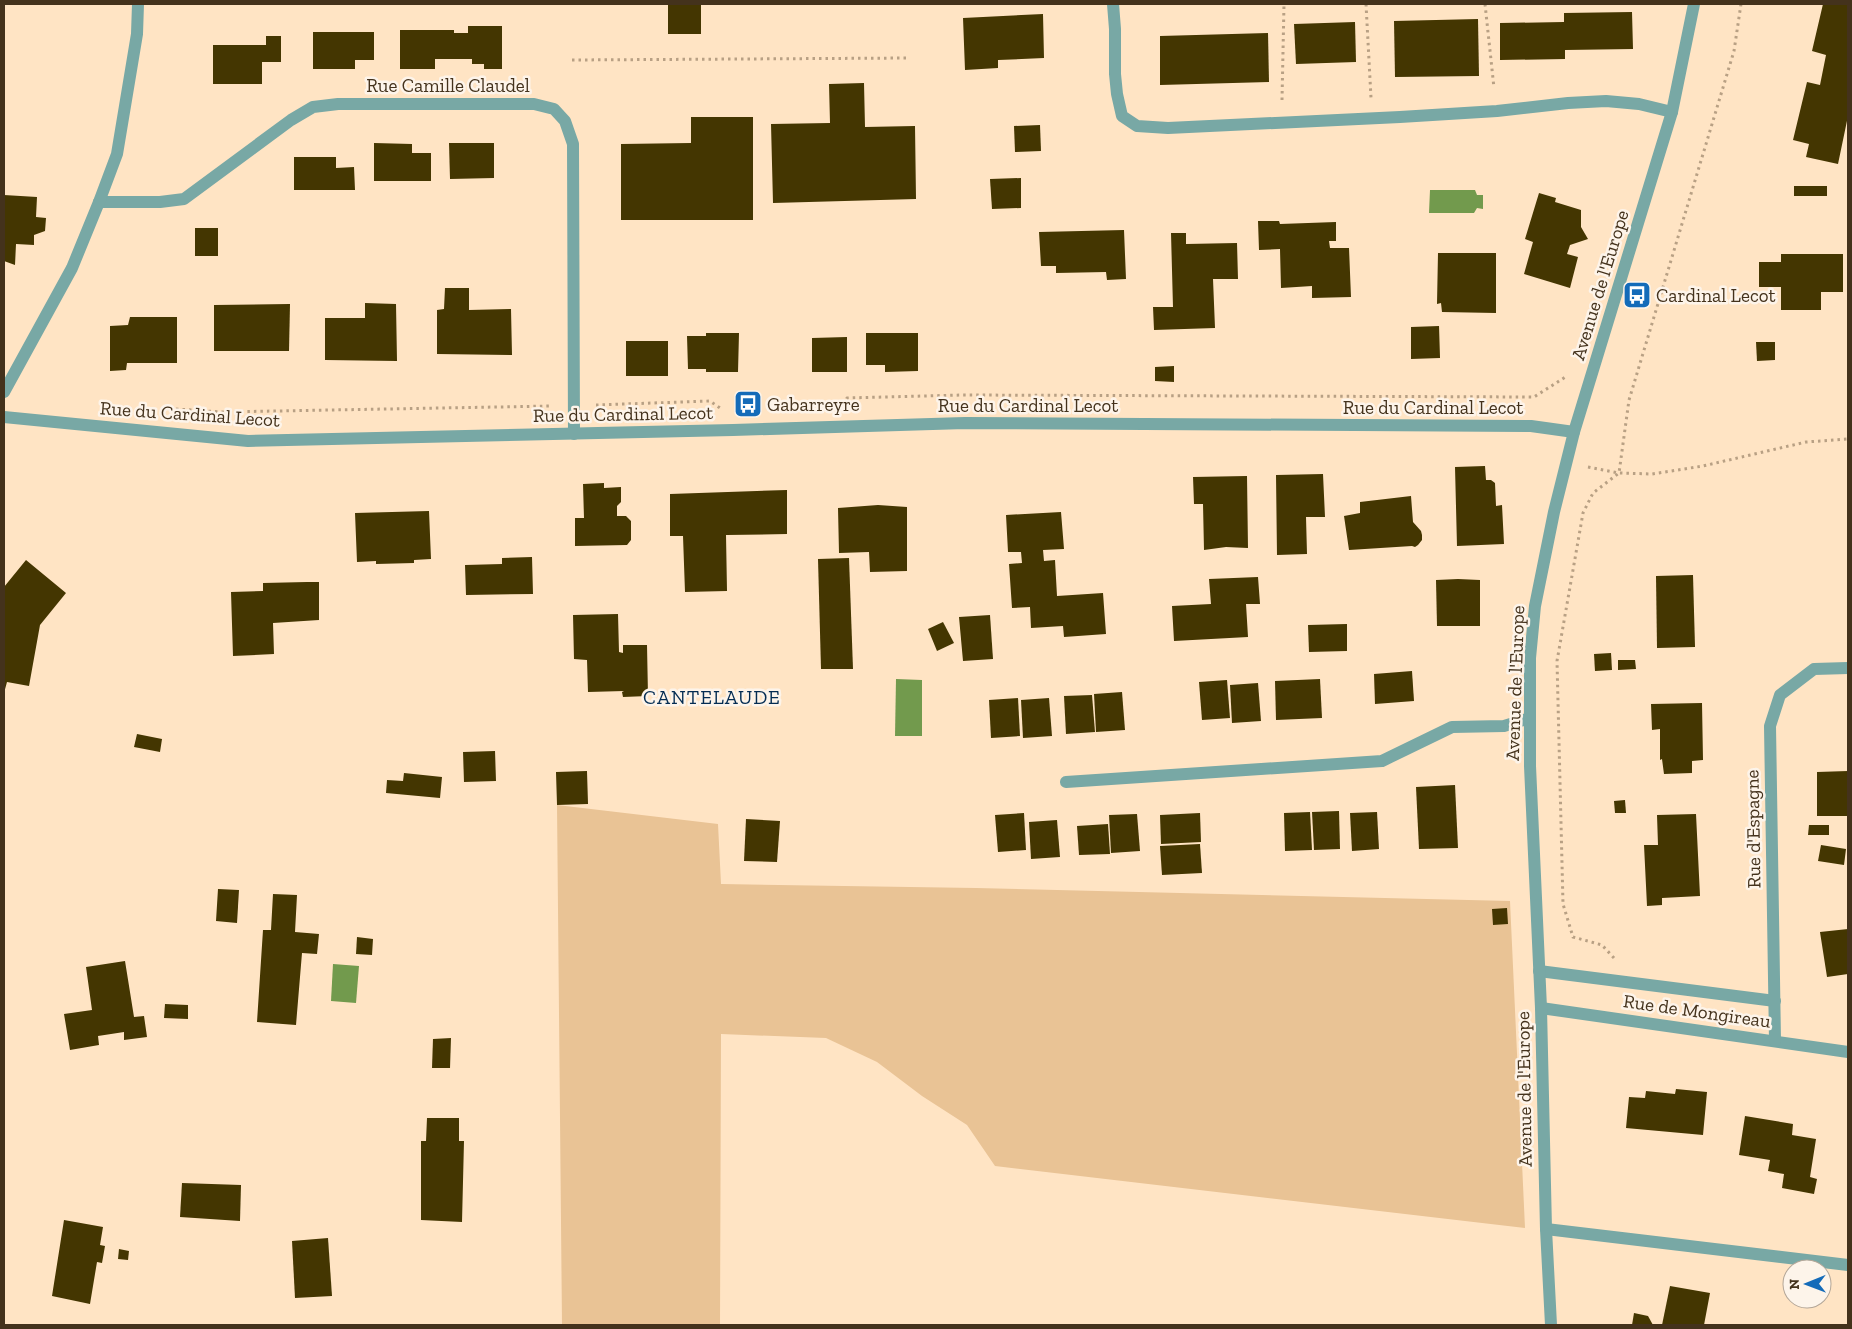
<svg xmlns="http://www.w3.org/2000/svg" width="1852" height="1329" font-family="'Zilla Slab',serif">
	<rect width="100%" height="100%" fill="#ffe4c4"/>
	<!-- green -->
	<polygon fill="#e9c395" points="557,805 718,824 721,884 976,888 1510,901 1525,1228 995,1166 967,1125 922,1096 877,1062 826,1038 721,1034 720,1325 562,1325"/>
	<!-- water -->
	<g fill="#729a4d">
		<polygon points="1430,190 1475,190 1477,195 1483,195 1483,209 1477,208 1474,213 1429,213"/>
		<polygon points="896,679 922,680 922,736 895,736"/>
		<polygon points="333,964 359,966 356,1003 331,1001"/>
	</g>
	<!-- building -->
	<g fill="#443601">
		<rect x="668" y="4" width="33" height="30"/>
		<polygon points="1823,4 1848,4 1848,116 1838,164 1806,157 1809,144 1793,140 1807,82 1820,85 1826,55 1812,51"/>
		<polygon points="1632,12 1633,49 1565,50 1565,59 1500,60 1500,23 1564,22 1564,13"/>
		<polygon points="1043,14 1044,58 998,60 998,68 965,70 963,18"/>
		<polygon points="1478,19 1479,76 1395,77 1394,21"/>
		<polygon points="1355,22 1356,62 1296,64 1294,24"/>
		<polygon points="468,26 502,26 502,69 484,69 484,64 472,64 472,59 435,59 435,69 400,69 400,30 454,30 454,33 468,33"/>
		<polygon points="313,32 374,32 374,60 355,60 355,69 313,69"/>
		<polygon points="1268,33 1269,82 1160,85 1160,36"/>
		<polygon points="266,36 281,36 281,62 262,62 262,84 213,84 213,45 266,45"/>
		<polygon points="864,83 865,127 915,126 916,199 773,203 771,124 830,123 829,84"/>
		<polygon points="691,117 753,117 753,220 621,220 621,144 691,143"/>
		<polygon points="1040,125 1041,151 1015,152 1014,126"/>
		<polygon points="374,143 412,144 412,153 431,153 431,181 374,181"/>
		<polygon points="449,143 494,143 494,178 450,179"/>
		<polygon points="294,157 336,157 336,168 354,167 355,190 294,190"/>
		<polygon points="1021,178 1021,208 992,209 990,179"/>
		<rect x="1794" y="186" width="33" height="10"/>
		<polygon points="1539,193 1556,198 1555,202 1581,210 1581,227 1588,239 1570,245 1567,254 1578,257 1570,288 1524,274 1533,242 1525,239"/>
		<polygon points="4,195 37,197 36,217 46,218 45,231 34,235 34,245 16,244 15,265 4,261"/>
		<polygon points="1258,221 1279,221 1280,224 1336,222 1336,241 1329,241 1330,248 1349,248 1351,297 1312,298 1312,286 1281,288 1280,249 1259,250"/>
		<rect x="195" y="228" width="23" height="28"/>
		<polygon points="1124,230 1126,279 1107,280 1106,272 1056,273 1056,266 1041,266 1039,232"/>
		<polygon points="1171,233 1186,233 1186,244 1237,243 1238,279 1213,279 1215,328 1154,330 1153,307 1173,307"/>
		<polygon points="1438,253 1496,253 1496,313 1442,312 1441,303 1437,304"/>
		<polygon points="1781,254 1843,254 1843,292 1821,292 1821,310 1781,310 1781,287 1759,287 1759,262 1781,262"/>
		<polygon points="445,288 469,288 469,310 511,309 512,355 437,354 437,310 444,309"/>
		<polygon points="365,303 396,304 397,361 325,360 325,318 365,318"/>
		<polygon points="290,304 289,351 214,351 214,305"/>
		<polygon points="130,317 177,317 177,363 127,363 126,370 110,371 110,326 128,325"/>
		<polygon points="1439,326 1440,358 1411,359 1411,327"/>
		<polygon points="706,333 739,333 738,372 706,372 706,369 688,369 687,336 706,336"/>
		<polygon points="866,333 918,333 918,371 885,372 885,365 866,365"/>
		<polygon points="847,337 847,372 812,372 812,338"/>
		<rect x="626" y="341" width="42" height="35"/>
		<polygon points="1756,342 1775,342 1775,360 1757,361"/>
		<polygon points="1174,366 1174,382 1155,381 1155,367"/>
		<polygon points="1485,466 1486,480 1491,480 1495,483 1496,506 1502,505 1504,544 1457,546 1455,467"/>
		<polygon points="1323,474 1325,517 1306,517 1307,554 1277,555 1276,475"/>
		<polygon points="1247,476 1248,548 1226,547 1204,550 1203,504 1194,504 1193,477"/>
		<polygon points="604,483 604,488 621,487 621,502 617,506 617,516 626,516 631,521 631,540 627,545 575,546 575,518 584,518 583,484"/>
		<polygon points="787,490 787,534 726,535 727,591 685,592 683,536 670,536 670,494"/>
		<polygon points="1411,496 1413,522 1421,531 1422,535 1422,540 1418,545 1415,547 1412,546 1349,550 1344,516 1360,513 1360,502"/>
		<polygon points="878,505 907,507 907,571 870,572 869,552 839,553 838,508"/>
		<polygon points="429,511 431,559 414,560 414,563 376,564 376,561 357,562 355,513"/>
		<polygon points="1061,512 1064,549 1043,550 1044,561 1055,560 1057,596 1103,593 1106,634 1064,637 1063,626 1031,628 1030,607 1012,608 1009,564 1022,563 1021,552 1008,552 1006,515"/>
		<polygon points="532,557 533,594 466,595 465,565 502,564 502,558"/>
		<polygon points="849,558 853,669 821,669 818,559"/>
		<polygon points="26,560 66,593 40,625 29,686 7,682 4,693 4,587"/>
		<polygon points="1693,575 1695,647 1657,648 1656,576"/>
		<polygon points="1258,577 1260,604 1246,604 1248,637 1174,641 1172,606 1211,604 1209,579"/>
		<polygon points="1458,579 1480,580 1480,626 1437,626 1436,580"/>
		<polygon points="307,582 319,582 319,620 273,623 274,654 233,656 231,592 263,591 263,583"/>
		<polygon points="618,614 619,652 623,653 623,645 647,645 648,696 623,697 622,692 624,691 588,692 587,660 574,659 573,615"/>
		<polygon points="990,615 993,659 963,661 959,617"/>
		<polygon points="943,622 954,643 937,651 928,629"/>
		<polygon points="1347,624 1347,651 1309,652 1308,625"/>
		<polygon points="1611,653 1612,670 1595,671 1594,654"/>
		<polygon points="1618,660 1635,660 1636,669 1618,670"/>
		<polygon points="1412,671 1414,701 1375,704 1374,674"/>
		<polygon points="1320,679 1322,718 1276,720 1275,681"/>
		<polygon points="1227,680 1230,718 1202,720 1199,682"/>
		<polygon points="1258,683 1261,721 1232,723 1230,685"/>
		<polygon points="1122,692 1125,730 1096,732 1094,694"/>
		<polygon points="1092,695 1095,732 1066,734 1064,696"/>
		<polygon points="1018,698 1020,736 991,738 989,700"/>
		<polygon points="1049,698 1052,736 1023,738 1021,700"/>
		<polygon points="1702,703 1703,760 1692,761 1692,773 1664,774 1662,759 1660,760 1660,729 1652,730 1651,704"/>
		<polygon points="137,734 162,739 160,752 134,747"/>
		<polygon points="495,751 496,781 464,782 463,752"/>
		<polygon points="587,771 588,804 557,805 556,772"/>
		<polygon points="1848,771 1848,816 1817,816 1817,772"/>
		<polygon points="404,773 442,777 440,798 386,793 387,780 403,781"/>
		<polygon points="1455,785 1458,848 1419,849 1416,787"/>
		<polygon points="1625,800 1626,813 1615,813 1614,801"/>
		<polygon points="1339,811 1340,849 1314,850 1312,812"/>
		<polygon points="1310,812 1312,850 1285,851 1284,813"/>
		<polygon points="1377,812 1379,849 1352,851 1350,813"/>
		<polygon points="1024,813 1026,850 998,852 995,815"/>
		<polygon points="1200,813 1201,842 1161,844 1160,815"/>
		<polygon points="1137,814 1140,851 1111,853 1109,815"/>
		<polygon points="1696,814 1700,896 1662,898 1662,905 1647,906 1644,845 1658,845 1657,815"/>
		<polygon points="746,819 780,821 777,862 744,861"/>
		<polygon points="1057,820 1060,857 1031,859 1029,822"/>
		<polygon points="1108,824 1110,854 1079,855 1077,826"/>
		<polygon points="1809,825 1829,825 1829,835 1808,835"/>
		<polygon points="1200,844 1202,873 1162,875 1160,846"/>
		<polygon points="1821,845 1846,849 1844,865 1818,861"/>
		<polygon points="218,889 239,890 237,923 216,921"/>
		<polygon points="273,894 297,895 295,932 319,934 317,954 302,953 296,1025 257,1022 263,930 271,930"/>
		<polygon points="1507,908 1508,924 1493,925 1492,909"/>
		<polygon points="1848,929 1848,974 1827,977 1820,932"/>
		<polygon points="357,937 373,939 372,955 356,954"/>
		<polygon points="125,961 134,1017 144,1016 147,1037 124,1040 124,1032 98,1036 99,1045 70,1050 64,1014 92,1010 86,967"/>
		<polygon points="165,1004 188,1005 188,1019 164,1018"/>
		<polygon points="451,1038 450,1068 432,1068 433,1039"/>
		<polygon points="1676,1089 1707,1092 1703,1135 1626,1128 1629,1097 1645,1098 1646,1091 1675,1094"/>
		<polygon points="1745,1116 1793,1124 1792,1135 1816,1139 1810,1177 1817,1179 1814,1194 1782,1188 1784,1174 1768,1171 1770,1160 1739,1155"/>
		<polygon points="427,1118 459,1118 459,1141 464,1141 462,1222 421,1220 421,1141 426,1141"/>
		<polygon points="182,1183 241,1185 240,1221 180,1217"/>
		<polygon points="64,1220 103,1227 100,1245 105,1246 102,1263 97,1262 90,1304 52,1296"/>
		<polygon points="328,1238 332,1296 295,1298 292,1241"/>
		<polygon points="119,1249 129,1251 128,1260 118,1259"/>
		<polygon points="1670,1286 1710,1293 1704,1325 1662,1325"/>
		<polygon points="1634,1313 1648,1316 1653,1325 1632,1325"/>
	</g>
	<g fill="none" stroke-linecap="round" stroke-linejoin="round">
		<!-- path -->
		<g stroke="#b8a084" stroke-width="3" stroke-dasharray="2.5 4" stroke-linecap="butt">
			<polyline points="1366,4 1371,98"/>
			<polyline points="1485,4 1494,88"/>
			<polyline points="572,60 910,58"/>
			<polyline points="1282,100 1284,4"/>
			<polyline points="596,405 710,401 720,408"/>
			<polyline points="845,405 847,398 962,395 1534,397 1567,376"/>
			<polyline points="176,409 221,412 552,406"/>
			<polyline points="1588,467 1619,473 1652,474 1703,466 1806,442 1848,439"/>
			<polyline points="1614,958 1602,945 1573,937 1563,904 1557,661 1583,513 1593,493 1619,473 1629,400 1734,51 1741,4"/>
		</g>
		<!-- minor -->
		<g stroke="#78a8a5" stroke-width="12">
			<polyline points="1113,4 1115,29 1115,74 1117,94 1122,116 1137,126 1168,128 1400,117 1497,111 1568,103 1606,101 1639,104 1672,112"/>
			<polyline points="99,202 160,202 184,199 291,120 313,107 338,104 534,104 554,109 565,121 573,144 574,434"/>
			<polyline points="4,392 72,268 99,202 117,154 137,34 138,4"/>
			<polyline points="4,417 248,441 733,430 965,423 1531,426 1574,432"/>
			<polyline points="1066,782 1382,761 1452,727 1504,726 1530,718"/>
			<polyline points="1539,971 1775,1001"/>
			<polyline points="1541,1008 1848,1052"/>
			<polyline points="1775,1041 1770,726 1780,695 1814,669 1848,668"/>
			<polyline points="1546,1229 1848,1265"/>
			<polyline points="1551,1325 1546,1229 1541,1008 1530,766 1530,658 1535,606 1554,512 1574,432 1672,112 1694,4"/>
		</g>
	</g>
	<!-- icons -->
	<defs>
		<symbol id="bus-square" viewBox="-11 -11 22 22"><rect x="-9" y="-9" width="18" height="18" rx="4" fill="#146bb9" stroke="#fdf4ea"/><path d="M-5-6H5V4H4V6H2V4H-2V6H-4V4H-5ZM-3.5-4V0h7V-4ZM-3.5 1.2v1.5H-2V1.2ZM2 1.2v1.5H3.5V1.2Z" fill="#fff"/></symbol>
	</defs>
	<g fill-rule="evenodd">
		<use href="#bus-square" x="1621" y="279" width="32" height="32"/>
		<use href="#bus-square" x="732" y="388" width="32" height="32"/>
	</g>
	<g text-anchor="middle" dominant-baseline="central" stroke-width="5" stroke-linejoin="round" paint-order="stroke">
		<!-- street labels -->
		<g font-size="19" fill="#44321c" stroke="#fdf4ea">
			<text x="448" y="85">Rue Camille Claudel</text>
			<text transform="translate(1600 285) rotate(-73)">Avenue de l'Europe</text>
			<text x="1028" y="405">Rue du Cardinal Lecot</text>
			<text x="1433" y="407">Rue du Cardinal Lecot</text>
			<text transform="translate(190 414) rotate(4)">Rue du Cardinal Lecot</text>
			<text transform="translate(623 414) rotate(-1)">Rue du Cardinal Lecot</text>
			<text transform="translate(1515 683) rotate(-88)">Avenue de l'Europe</text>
			<text transform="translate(1753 829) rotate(-91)">Rue d'Espagne</text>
			<text transform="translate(1697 1011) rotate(8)">Rue de Mongireau</text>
			<text transform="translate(1524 1089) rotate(-91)">Avenue de l'Europe</text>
		</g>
		<!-- poi labels -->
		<g font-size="19" fill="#44321c" stroke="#fdf4ea" text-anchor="start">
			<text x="1656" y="295">Cardinal Lecot</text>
			<text x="767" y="404">Gabarreyre</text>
		</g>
		<!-- neighbourhood labels -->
		<g font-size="20" letter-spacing="1" fill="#042c52" stroke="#fdf4ea">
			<text x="712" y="697">CANTELAUDE</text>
		</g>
	</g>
	<!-- border -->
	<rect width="1852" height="1329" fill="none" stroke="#44321c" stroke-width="10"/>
	<!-- north arrow -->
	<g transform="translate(1807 1284) rotate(269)"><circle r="24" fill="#fdf4ea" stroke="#b3a698"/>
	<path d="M0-4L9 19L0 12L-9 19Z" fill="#146bb9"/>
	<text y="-8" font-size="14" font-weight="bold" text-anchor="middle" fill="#44321c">N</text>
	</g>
</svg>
